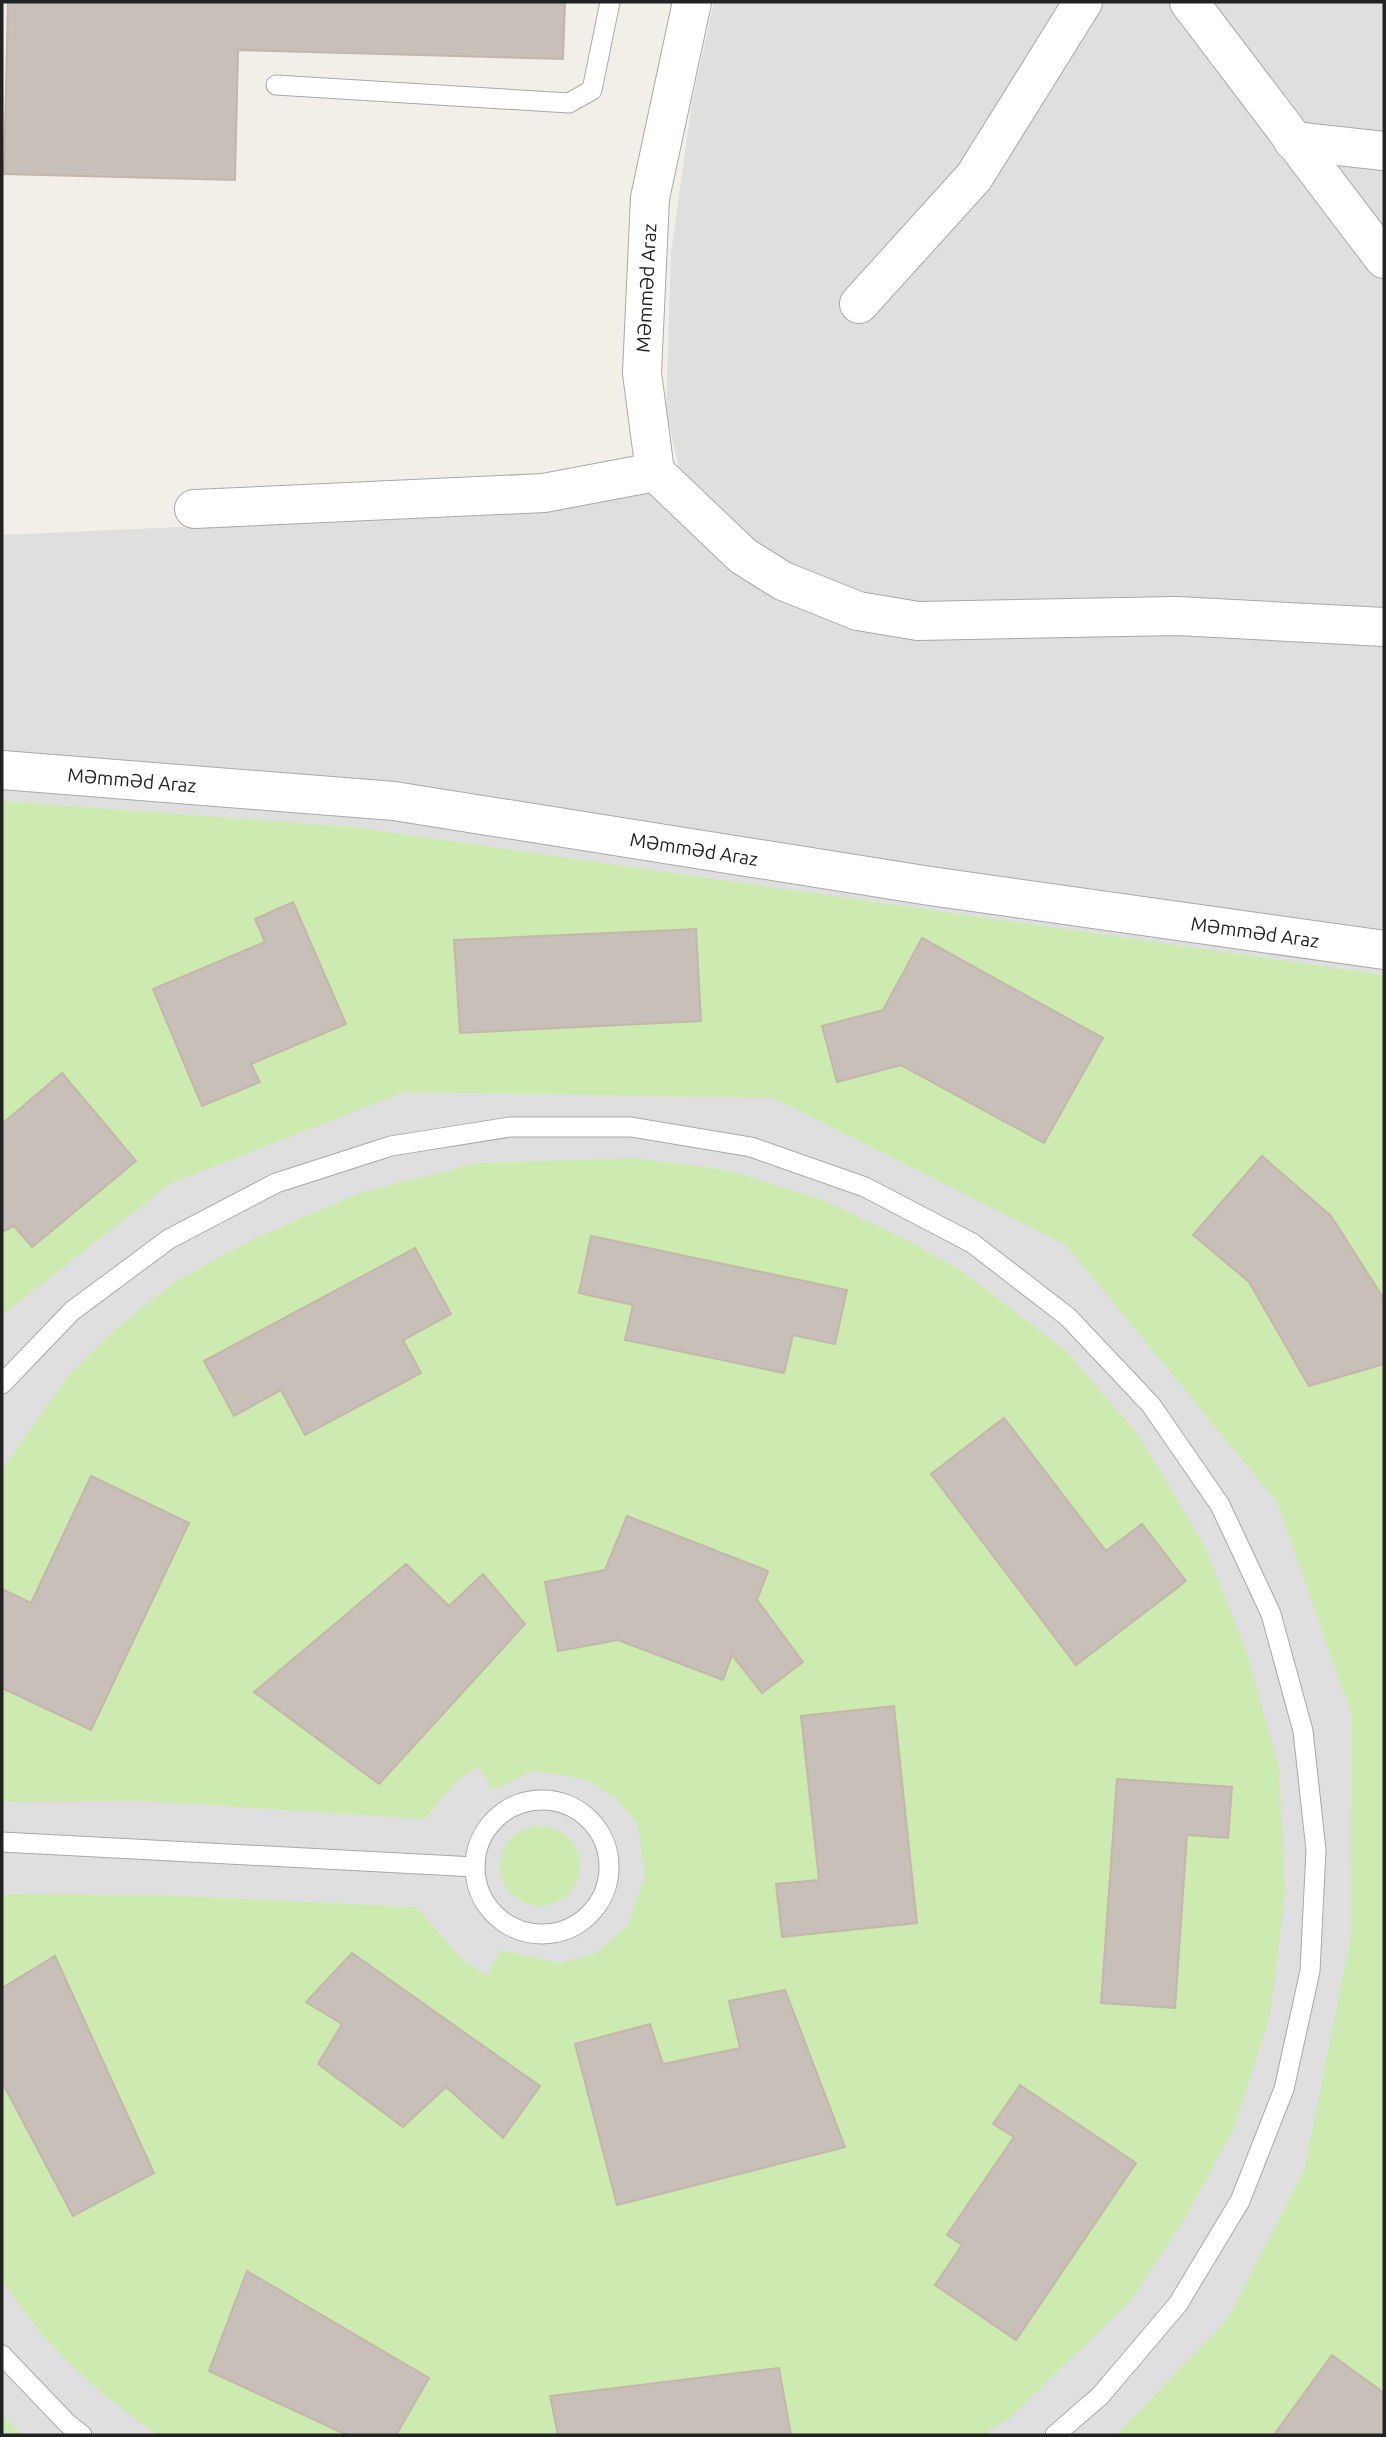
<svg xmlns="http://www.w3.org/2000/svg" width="1386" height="2437" font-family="Ubuntu,sans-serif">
	<rect width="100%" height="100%" fill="#f2efe9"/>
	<!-- residential -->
	<g fill="#e0dfdf">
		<polygon points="714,2 1384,2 1384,608 919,603 862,595 778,562 679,468 666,412 671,253 692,102"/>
		<polygon points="647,488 767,589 1175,630 1384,644 1384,2435 2,2435 2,535 553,510"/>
	</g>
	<!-- grass -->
	<g fill="#cdebb0">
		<polygon points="2,801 354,827 1384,975 1384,2435 1116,2435 1228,2319 1305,2167 1351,1936 1352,1716 1277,1502 1066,1245 773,1098 404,1092 170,1184 2,1315"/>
		<path d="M634,1158L727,1170L823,1200L895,1234L959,1269L1064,1349L1137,1433L1204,1544L1246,1650L1279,1768L1285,1894L1270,2015L1234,2128L1186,2217L1131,2300L1012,2416L983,2435H158C97,2394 41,2342 2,2279V1894L156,1895L416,1907L464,1961L488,1976L500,1950L560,1963L596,1953L628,1925L645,1877L638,1824L616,1798L585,1779L533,1771L492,1790L478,1766L456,1782L424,1819L144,1801L2,1802V1470L68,1376L115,1330L175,1282L253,1239L362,1192L478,1163Z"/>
		<circle cx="540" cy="1866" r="40"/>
		<polygon points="2,2414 21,2435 2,2435"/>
	</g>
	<!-- building -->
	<g fill="#c7bfb8" stroke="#c4b6ab" stroke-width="2">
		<polygon points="8,2 565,2 563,59 238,50 235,180 4,174"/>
		<polygon points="293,902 346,1024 251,1064 260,1082 202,1106 153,989 265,942 255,919"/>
		<polygon points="696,929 701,1021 460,1033 454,940"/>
		<polygon points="922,938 1103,1038 1044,1143 901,1065 837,1082 822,1026 883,1010"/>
		<polygon points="62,1073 136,1161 32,1247 14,1226 2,1232 2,1124"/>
		<polygon points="1262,1156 1331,1216 1384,1299 1384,1364 1309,1386 1249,1282 1193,1235"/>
		<polygon points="591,1236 847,1290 835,1344 793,1335 784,1373 625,1340 633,1305 579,1293"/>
		<polygon points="415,1248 451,1314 403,1340 421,1373 305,1435 281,1390 234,1416 204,1361"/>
		<polygon points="1004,1418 1106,1551 1142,1524 1186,1581 1076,1665 931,1474"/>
		<polygon points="91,1476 189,1523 91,1730 2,1688 2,1589 31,1603"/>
		<polygon points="627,1516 768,1571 757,1600 803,1662 762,1693 732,1655 723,1680 618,1640 558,1651 545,1582 605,1570"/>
		<polygon points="406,1564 449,1606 483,1574 525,1624 379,1784 254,1692"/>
		<polygon points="894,1706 917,1923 782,1937 776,1884 819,1880 801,1716"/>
		<polygon points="1117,1779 1232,1787 1228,1838 1187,1835 1175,2008 1101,2003"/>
		<polygon points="352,1953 540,2086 503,2138 446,2087 403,2127 318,2064 342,2024 306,2002"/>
		<polygon points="55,1956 154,2173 73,2216 2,2082 2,1988"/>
		<polygon points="785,1990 845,2147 617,2205 575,2044 650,2024 663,2064 740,2048 729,2001"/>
		<polygon points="1020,2085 1136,2163 1016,2340 935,2285 962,2245 947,2235 1014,2137 993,2124"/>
		<polygon points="247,2271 429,2378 396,2435 347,2435 209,2371"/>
		<polygon points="1332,2355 1384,2393 1384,2435 1274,2435"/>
		<polygon points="779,2368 791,2435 558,2435 550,2396"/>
	</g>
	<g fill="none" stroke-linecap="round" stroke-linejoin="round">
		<defs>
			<g id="service">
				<polyline points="276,85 569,103 592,90 610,2"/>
				<polyline points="2,1384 72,1311 169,1239 276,1183 391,1146 510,1127 631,1127 751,1147 865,1187 972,1243 1068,1317 1151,1405 1220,1505 1271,1614 1303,1731 1316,1850 1310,1971 1284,2089 1240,2201 1178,2304 1100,2396 1055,2435"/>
				<circle cx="542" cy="1867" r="67"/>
				<polyline points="2,1842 475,1867"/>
				<polyline points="2,2355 68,2424 82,2435"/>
			</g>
			<g id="minor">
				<polyline points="692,2 650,198 642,373 655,472 743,556 783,581 858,611 918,621 1177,616 1384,627"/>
				<polyline points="1189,2 1384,259"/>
				<polyline points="1293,141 1384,151"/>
				<polyline points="859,304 974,177 1083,2"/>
				<polyline points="194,509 544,493 655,472"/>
				<polyline points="2,770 394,801 930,886 1384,950"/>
			</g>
		</defs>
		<!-- service casing -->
		<use href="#service" stroke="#a9a9a9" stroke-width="21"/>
		<!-- minor casing -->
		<use href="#minor" stroke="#a9a9a9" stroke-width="40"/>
		<!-- service -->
		<use href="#service" stroke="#fff" stroke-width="19"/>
		<!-- minor -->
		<use href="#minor" stroke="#fff" stroke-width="38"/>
	</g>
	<g text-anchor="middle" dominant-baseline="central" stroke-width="6" stroke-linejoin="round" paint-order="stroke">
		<!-- street labels -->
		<g font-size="19" fill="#222" stroke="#fff">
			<text transform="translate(646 288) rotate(-87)">Məmməd Araz</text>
			<text transform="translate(132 780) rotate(5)">Məmməd Araz</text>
			<text transform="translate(694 849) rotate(9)">Məmməd Araz</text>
			<text transform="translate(1255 932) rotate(8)">Məmməd Araz</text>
		</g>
	</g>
	<!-- border -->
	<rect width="1386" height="2437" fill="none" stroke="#222222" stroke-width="7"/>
</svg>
